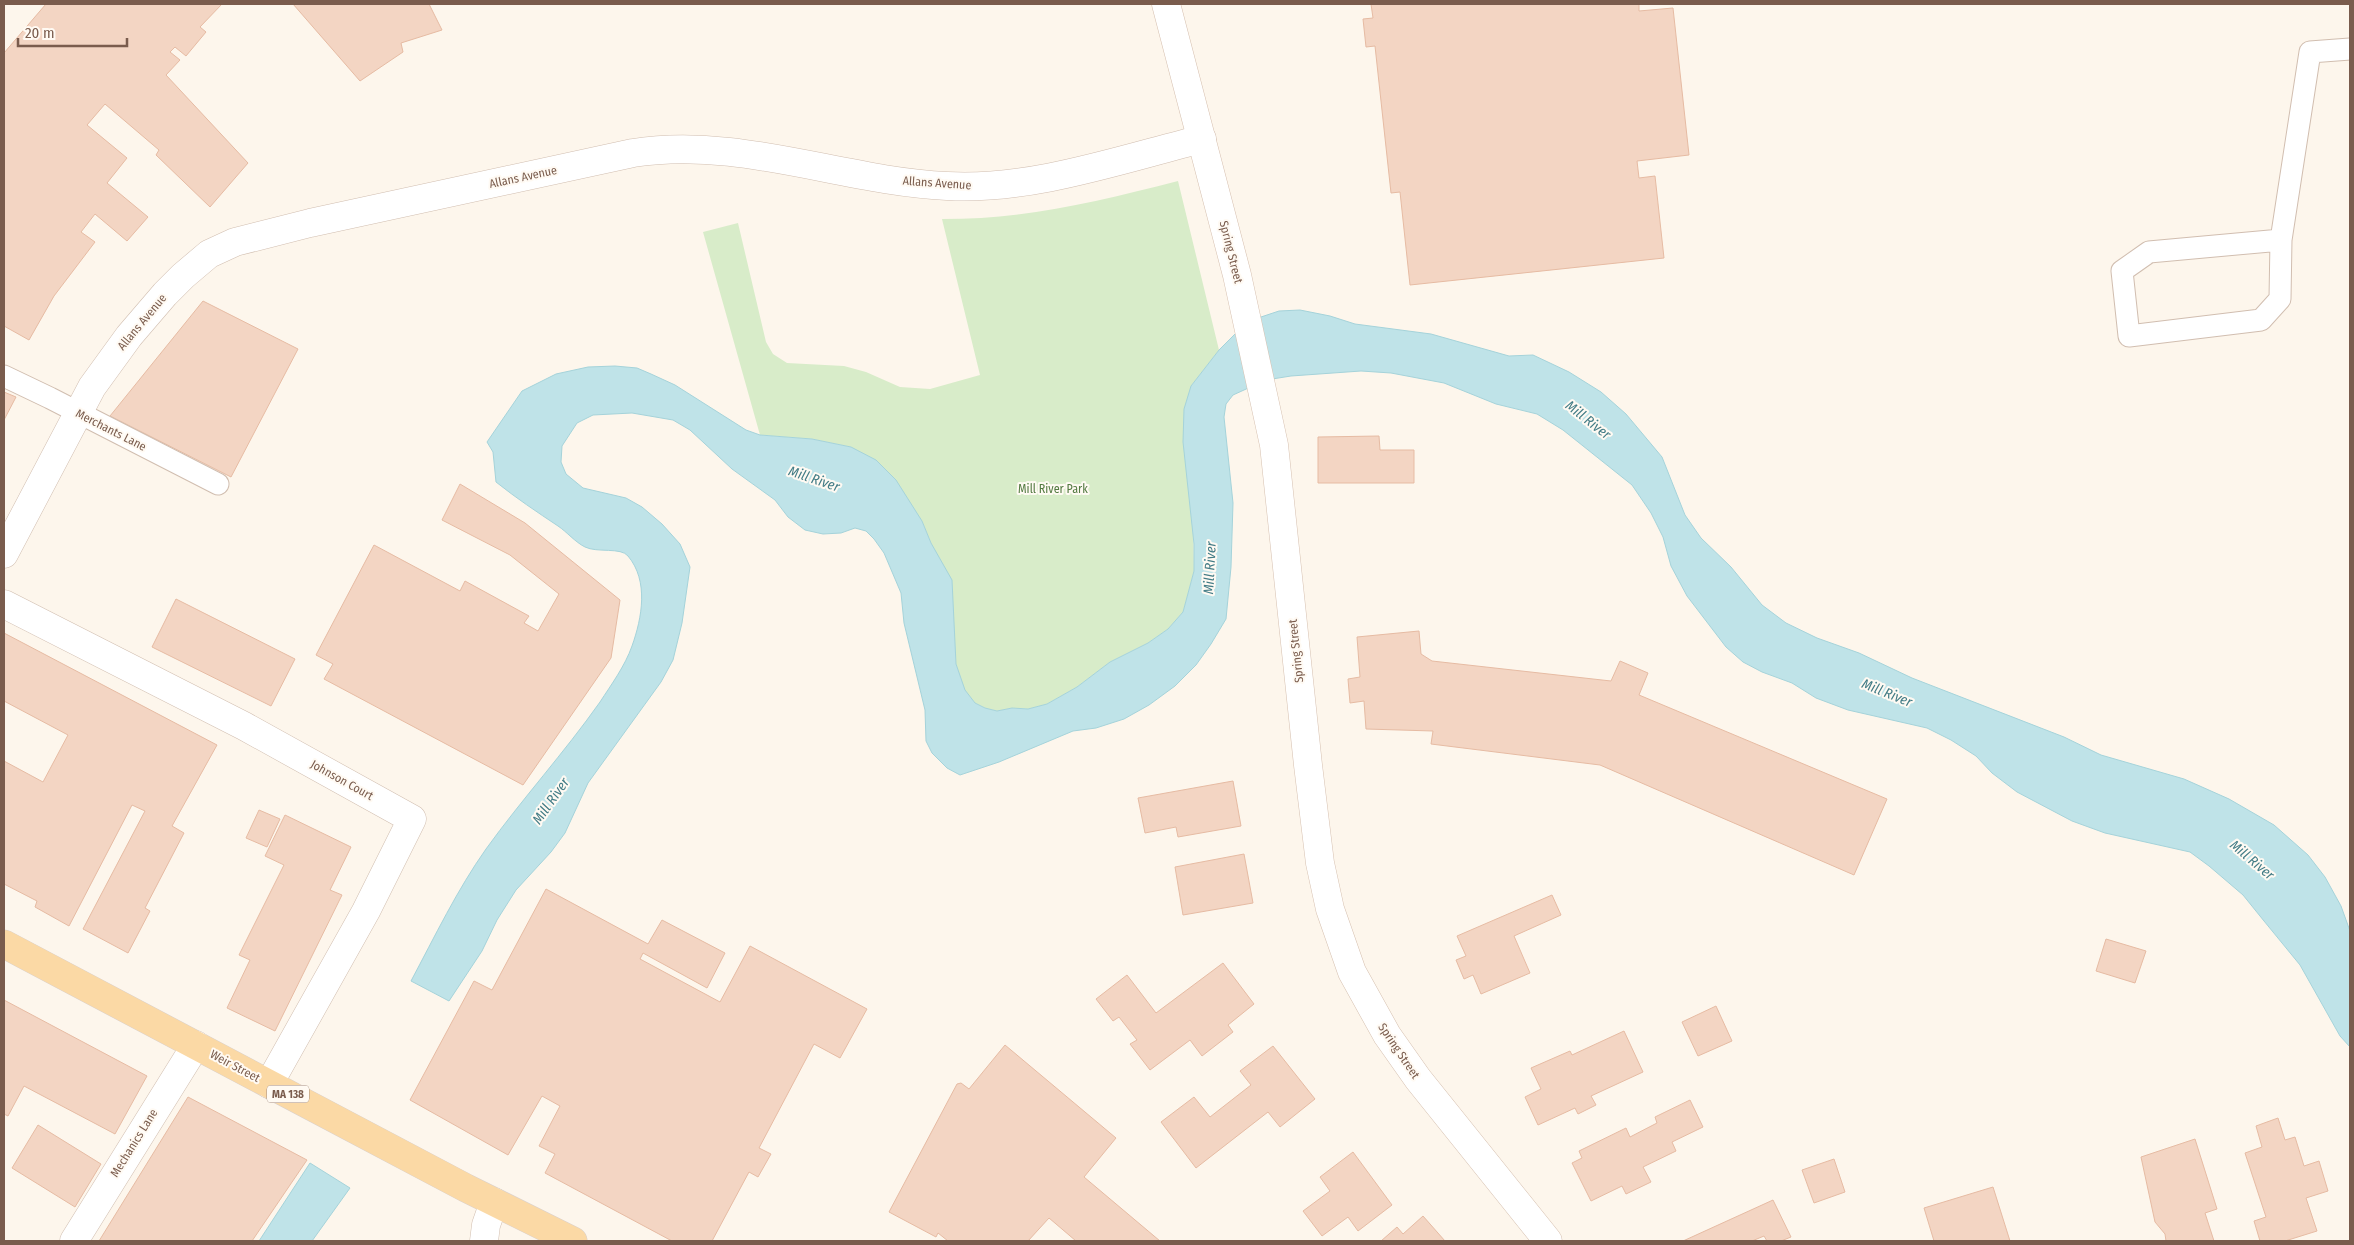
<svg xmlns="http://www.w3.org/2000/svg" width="2354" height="1245" font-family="'Fira Sans Condensed',sans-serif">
	<rect width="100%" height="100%" fill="#fdf6ec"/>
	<!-- green -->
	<path fill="#d8ecc9" d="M1178,181L1219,350L1191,386L1194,571L1183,612L1168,629L1148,643L1110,662L1077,687L1047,704L1028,709L1012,708L997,711L985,708L975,703L964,690L956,664L954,639L931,543L922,521L851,447L812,439L760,435L703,232L738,223L766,342L773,354L787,363L844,366L866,372L900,387L930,389L980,375L942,219C1028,219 1095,202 1178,181Z"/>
	<!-- water -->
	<g fill="#bfe3e8" stroke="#a5d3da">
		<path d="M1300,310L1330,316L1355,324L1431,334L1509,356L1533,355L1569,372L1601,392L1626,414L1662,457L1685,515L1701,538L1731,567L1762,605L1786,623L1817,638L1859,653L1912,678L2064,737L2101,755L2184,779L2229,799L2274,825L2308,855L2325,877L2341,906L2350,931V1047L2340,1036L2300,965L2264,921L2243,895L2209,866L2190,852L2105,833L2072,821L2017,792L1992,773L1976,756L1951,740L1927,728L1848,710L1816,698L1792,683L1762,672L1743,662L1726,647L1687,596L1671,566L1663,537L1651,513L1632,485L1563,430L1537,414L1496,404L1444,383L1391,373L1361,371L1291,376L1266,380L1233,395L1226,404L1224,417L1233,503L1231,567L1226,619L1211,644L1196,665L1175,686L1149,705L1124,719L1096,728L1073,731L999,762L960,775L947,768L932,753L926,741L925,710L904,623L901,593L884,553L874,539L866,531L855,528L841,533L823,534L805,530L788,517L775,500L732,469L690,430L673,420L632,413L593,415L577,423L562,446L561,462L566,474L583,488L626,498L642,507L662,524L680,544L690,567L682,623L673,660L661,682L588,783L565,833L551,852L516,890L497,920L482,951L449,1001L411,981C435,936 457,890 486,849C522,799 564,753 600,702C611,685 625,666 632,646C642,618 649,581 628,556C621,547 597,553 585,547C575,542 567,532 558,526C537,512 516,498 496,482L493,452L487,442L522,391L556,374L588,367L615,366L637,368L651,374L675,385L746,430L760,435L812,439L851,447L876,460L896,480L922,521L931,543L952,580L956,664L965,690L975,703L985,708L997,711L1012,708L1028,709L1047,704L1077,687L1110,662L1148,643L1168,629L1183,612L1194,571V544L1183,442L1184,409L1191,386L1219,350L1239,330L1258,318L1279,311Z"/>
		<polygon points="310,1163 350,1188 312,1241 259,1241"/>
	</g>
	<!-- building -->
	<g fill="#f3d5c3" stroke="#e6bba3">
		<polygon points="46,4 222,4 200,27 206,32 186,56 175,47 170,52 180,60 166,75 248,163 210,207 156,155 159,150 105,104 87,125 127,158 107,183 148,217 127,241 95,214 81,232 95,242 54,296 29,340 4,326 4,53"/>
		<polygon points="293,4 429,4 442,30 401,43 403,52 360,81"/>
		<polygon points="1371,4 1639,4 1639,11 1673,8 1689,155 1637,161 1639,178 1655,176 1664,258 1410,285 1400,192 1391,193 1375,46 1366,47 1363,19 1373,18"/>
		<polygon points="203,301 298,349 231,477 110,416"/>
		<polygon points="4,392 16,397 4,420"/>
		<polygon points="1379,436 1380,450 1414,450 1414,483 1318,483 1318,437"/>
		<polygon points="460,484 525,523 620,600 611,658 523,785 324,679 333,664 316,655 374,545 460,591 465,581 529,616 524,623 538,631 559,594 510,555 442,520"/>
		<polygon points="176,599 295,659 271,706 152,647"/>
		<polygon points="1419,631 1421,654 1432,661 1611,681 1620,661 1648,673 1639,695 1887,799 1854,875 1600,765 1431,744 1433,731 1366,729 1364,701 1350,703 1348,679 1360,677 1357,637"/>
		<polygon points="4,633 217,745 172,826 184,833 145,908 150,911 128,953 83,929 145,811 132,805 69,926 35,907 37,901 4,884 4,761 43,782 68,735 4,701"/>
		<polygon points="1233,781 1241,826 1178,837 1176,827 1145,833 1138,798"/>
		<polygon points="259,810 280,819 267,847 246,838"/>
		<polygon points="285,815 351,847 330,890 342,895 275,1031 227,1008 250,960 239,955 284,865 265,856"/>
		<polygon points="1244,854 1253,903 1183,915 1175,867"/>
		<polygon points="546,889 648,944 662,920 725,953 707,988 643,953 640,959 720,1002 750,946 867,1009 840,1058 814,1044 759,1148 771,1154 758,1177 749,1172 712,1241 672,1241 545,1173 555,1154 539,1146 560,1106 542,1096 508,1155 410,1100 474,981 492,990"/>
		<polygon points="1552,895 1561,915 1514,936 1530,973 1481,994 1473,975 1464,979 1456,960 1466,956 1457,936"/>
		<polygon points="2106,939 2146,951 2135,983 2096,971"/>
		<polygon points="1223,963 1254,1004 1228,1025 1233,1032 1202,1056 1190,1040 1150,1070 1130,1044 1137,1040 1119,1017 1113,1021 1096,999 1127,975 1156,1013"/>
		<polygon points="4,1000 147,1076 115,1134 24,1086 8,1116 4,1114"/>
		<polygon points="1716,1006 1732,1041 1698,1056 1682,1022"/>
		<polygon points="1624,1031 1643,1072 1591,1096 1596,1105 1578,1114 1575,1108 1538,1125 1525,1097 1541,1089 1531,1068 1570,1051 1572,1055"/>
		<polygon points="1005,1045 1116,1138 1084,1177 1160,1241 1076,1241 1049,1218 1028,1241 948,1241 938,1233 936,1237 889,1212 957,1084 961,1083 969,1089"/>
		<polygon points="1273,1046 1315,1099 1280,1127 1268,1112 1196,1168 1161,1122 1194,1097 1210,1117 1251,1085 1240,1071"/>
		<polygon points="188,1097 307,1160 252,1241 99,1241"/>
		<polygon points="1690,1100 1703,1127 1672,1142 1676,1151 1643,1167 1651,1182 1626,1194 1622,1186 1591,1201 1572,1163 1582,1158 1579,1151 1626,1128 1630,1137 1657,1123 1655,1117"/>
		<polygon points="2278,1118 2285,1140 2295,1137 2304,1166 2319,1161 2328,1191 2306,1198 2317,1231 2285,1241 2260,1241 2254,1221 2266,1217 2245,1153 2262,1147 2256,1126"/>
		<polygon points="38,1125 101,1164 75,1207 12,1168"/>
		<polygon points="2195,1139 2217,1209 2205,1213 2214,1241 2166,1241 2165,1234 2155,1222 2141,1157"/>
		<polygon points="1353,1152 1392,1205 1358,1231 1348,1217 1322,1236 1303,1211 1330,1191 1320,1177"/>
		<polygon points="1834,1159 1845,1192 1814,1203 1802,1170"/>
		<polygon points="1993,1187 2010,1241 1934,1241 1924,1208"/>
		<polygon points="1773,1200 1791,1237 1781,1241 1767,1241 1764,1236 1752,1241 1683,1241"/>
		<polygon points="1423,1216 1445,1241 1381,1241 1397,1227 1403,1234"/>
	</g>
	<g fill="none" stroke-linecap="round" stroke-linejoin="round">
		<defs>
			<g id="service">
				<polyline points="2281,240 2149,252 2122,271 2129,336 2261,320 2280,299 2281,240 2310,52 2350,49"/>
				<polyline points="4,376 50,398 218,484"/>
			</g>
			<g id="minor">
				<path d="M4,554L92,387L129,336L165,294L183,276L209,254L235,242L310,223L633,153C739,136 842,181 947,186C1031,191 1122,159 1202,139"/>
				<polyline points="4,604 244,726 412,819 366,911 269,1084"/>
				<polyline points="74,1241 196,1045"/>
				<polyline points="484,1241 486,1225 494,1202"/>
			</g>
			<polyline id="secondary" points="1166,4 1237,275 1274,445 1308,765 1320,863 1330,909 1352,972 1387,1035 1418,1079 1548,1241"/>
			<polyline id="primary" points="4,944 466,1188 573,1241"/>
		</defs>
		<!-- service casing -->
		<use href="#service" stroke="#d1beb0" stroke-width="23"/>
		<!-- minor casing -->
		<use href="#minor" stroke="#d1beb0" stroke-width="29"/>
		<!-- secondary casing -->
		<use href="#secondary" stroke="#d6c0b0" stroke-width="29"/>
		<!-- primary casing -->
		<use href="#primary" stroke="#dad1cd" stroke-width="29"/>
		<!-- service -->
		<use href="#service" stroke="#fff" stroke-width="21"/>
		<!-- minor -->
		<use href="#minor" stroke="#fff" stroke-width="28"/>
		<!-- secondary -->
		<use href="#secondary" stroke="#fff" stroke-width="28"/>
		<!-- primary -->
		<use href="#primary" stroke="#fbd9a5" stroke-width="28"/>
	</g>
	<g text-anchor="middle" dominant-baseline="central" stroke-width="4" stroke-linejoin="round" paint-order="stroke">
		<!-- shield labels -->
		<rect fill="#fffaf3" stroke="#a28b7f" stroke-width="1" x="267" y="1085.5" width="42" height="17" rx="4"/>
		<g font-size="11" font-weight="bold" fill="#7a5c4d">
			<text x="288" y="1094">MA 138</text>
		</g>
		<!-- street labels -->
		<g font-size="12" fill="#7a5c4d" stroke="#fffaf3">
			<text transform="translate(523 177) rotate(-12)">Allans Avenue</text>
			<text transform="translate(937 183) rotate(4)">Allans Avenue</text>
			<text transform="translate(1231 252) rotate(76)">Spring Street</text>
			<text transform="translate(142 322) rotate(-50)">Allans Avenue</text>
			<text transform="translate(111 430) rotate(27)">Merchants Lane</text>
			<text transform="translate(1296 651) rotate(-96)">Spring Street</text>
			<text transform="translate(342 780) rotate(29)">Johnson Court</text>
			<text transform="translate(1399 1051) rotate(56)">Spring Street</text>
			<text transform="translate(235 1066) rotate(28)">Weir Street</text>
			<text transform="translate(134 1143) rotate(-58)">Mechanics Lane</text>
		</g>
		<!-- park labels -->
		<g font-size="12" fill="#537a41" stroke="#fffaf3">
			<text x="1053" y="489">Mill River Park</text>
		</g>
		<!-- water labels -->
		<g font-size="14" font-style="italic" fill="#437c86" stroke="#fffaf3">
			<text transform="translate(1588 420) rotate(38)">Mill River</text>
			<text transform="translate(814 479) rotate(19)">Mill River</text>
			<text transform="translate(1210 568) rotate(-87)">Mill River</text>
			<text transform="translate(1887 693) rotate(22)">Mill River</text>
			<text transform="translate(551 801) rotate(-55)">Mill River</text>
			<text transform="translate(2252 860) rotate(40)">Mill River</text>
		</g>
	</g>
	<!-- border -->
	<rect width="2354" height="1245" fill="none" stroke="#7a5c4d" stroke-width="10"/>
	<!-- scale -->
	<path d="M18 38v8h109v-8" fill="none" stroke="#7a5c4d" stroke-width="2.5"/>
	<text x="25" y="38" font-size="15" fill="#7a5c4d" stroke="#fffaf3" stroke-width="4" paint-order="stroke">20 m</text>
</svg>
